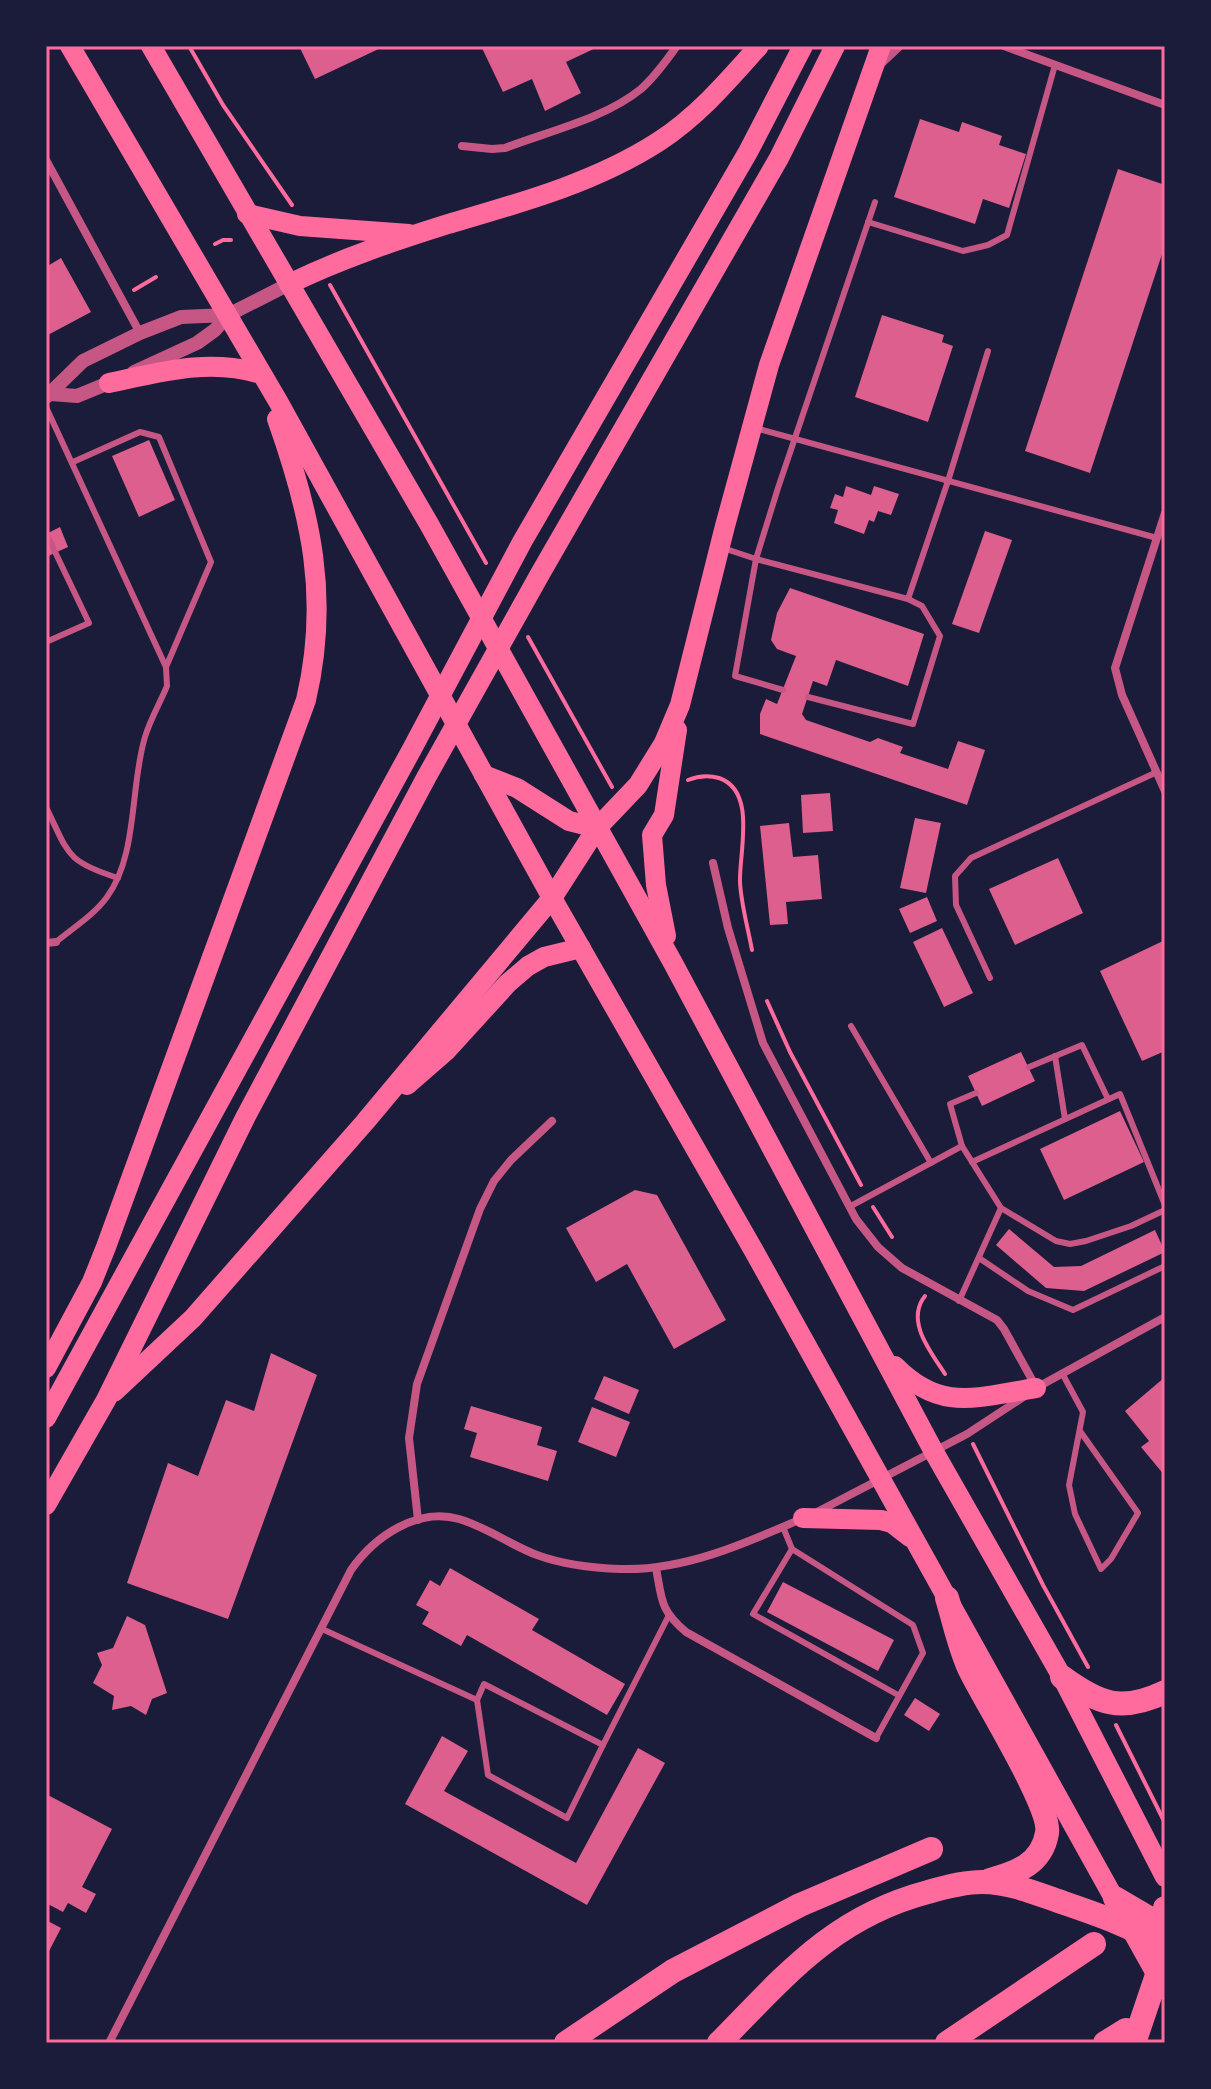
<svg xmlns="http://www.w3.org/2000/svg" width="1211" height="2089" font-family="Karla,sans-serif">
	<rect width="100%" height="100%" fill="#1b1b3a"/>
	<!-- building -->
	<g fill="#dd5f8e">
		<polygon points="299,46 385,46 315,79"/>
		<polygon points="481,46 600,46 566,62 581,93 545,111 532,79 503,92"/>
		<polygon points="920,119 959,132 962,122 1002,136 999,145 1026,154 1009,208 983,199 975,224 894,197"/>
		<polygon points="1118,169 1165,185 1165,245 1090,473 1025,451"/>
		<polygon points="61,258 91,312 46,336 46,267"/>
		<polygon points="882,315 944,335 942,342 953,346 928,422 855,397"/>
		<polygon points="149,440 175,500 139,517 112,456"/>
		<polygon points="846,486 871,495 874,486 899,494 891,515 878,511 874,522 869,520 864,534 834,523 838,510 830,508 835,494 843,497"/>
		<polygon points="60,527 68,547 46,557 46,534"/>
		<polygon points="985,531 1012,540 979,633 952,624"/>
		<polygon points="790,588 924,634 908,686 836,660 827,686 813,681 802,714 806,720 870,742 878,738 903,747 900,753 948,769 958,741 985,750 967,805 760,734 760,714 766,699 777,704 796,656 777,649 771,640 777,613"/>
		<polygon points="830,793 833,831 803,833 801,795"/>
		<polygon points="915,818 941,823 926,893 900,888"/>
		<polygon points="789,823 793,857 818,855 822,899 786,902 788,924 770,925 760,826"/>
		<polygon points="1058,858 1083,913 1015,945 989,889"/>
		<polygon points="927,897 937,921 910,933 899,909"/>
		<polygon points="942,928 973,993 944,1007 913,942"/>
		<polygon points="1165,940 1165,1051 1142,1061 1100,971"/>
		<polygon points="1021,1052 1035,1081 982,1106 968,1076"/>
		<polygon points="1120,1111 1144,1162 1064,1200 1040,1149"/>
		<polygon points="635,1190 657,1195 726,1320 674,1349 627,1264 596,1282 566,1228"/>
		<polygon points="1009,1229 1054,1267 1081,1266 1155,1230 1165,1252 1084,1291 1046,1288 996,1245"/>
		<polygon points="271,1353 317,1375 228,1619 127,1583 168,1463 198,1476 226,1400 254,1411"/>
		<polygon points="604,1376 639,1390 629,1414 594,1399"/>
		<polygon points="1165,1377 1165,1476 1141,1447 1149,1441 1125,1411"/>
		<polygon points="471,1406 542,1427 537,1445 557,1451 548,1481 470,1457 477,1433 464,1429"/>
		<polygon points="592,1407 630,1422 616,1457 578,1442"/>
		<polygon points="450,1568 539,1619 532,1630 625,1684 607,1715 467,1635 461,1646 422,1624 429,1612 416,1605 430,1580 440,1586"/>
		<polygon points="783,1582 894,1640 878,1671 767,1612"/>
		<polygon points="127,1616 145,1625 167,1693 152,1699 146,1715 131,1706 112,1710 114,1696 93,1683 102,1665 97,1653 113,1648"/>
		<polygon points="915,1698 940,1714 929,1731 904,1715"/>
		<polygon points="442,1736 468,1751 444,1791 576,1863 638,1748 665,1763 587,1905 405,1804"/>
		<polygon points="46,1794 112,1829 82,1887 96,1894 86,1913 68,1903 63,1912 46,1903"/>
		<polygon points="46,1920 61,1928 46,1957"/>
	</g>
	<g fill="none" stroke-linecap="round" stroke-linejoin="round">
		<!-- path -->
		<g stroke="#ff6b9d" stroke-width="4">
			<polyline points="189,46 223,105 292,205"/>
			<polyline points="215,244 223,240 231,240"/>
			<polyline points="330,285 486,563"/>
			<polyline points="134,290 156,277"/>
			<polyline points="528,637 612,787"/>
			<path d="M688,780C698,776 708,775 719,778C757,791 739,852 740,882C741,904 748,928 752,950"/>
			<polyline points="767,1001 790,1052 861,1185"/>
			<polyline points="873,1207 892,1237"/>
			<path d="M925,1296C905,1321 931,1352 945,1374"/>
			<polyline points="973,1444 1043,1585 1088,1667"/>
			<polyline points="1116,1725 1165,1823"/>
		</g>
		<!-- service -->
		<g stroke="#c65784" stroke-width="6">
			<polyline points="868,222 963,251 988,245 1007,235 1055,65"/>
			<path d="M46,407L166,667L167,686C160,703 150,720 145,737C130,786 138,855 107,897C94,915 73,928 56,942"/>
			<polyline points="755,428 1157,538"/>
			<polyline points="73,462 140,432 159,437 211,562 166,667"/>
			<polyline points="46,533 89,623 46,642"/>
			<polyline points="723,548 756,559 778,488 875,202"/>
			<polyline points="908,599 948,481 988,351"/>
			<polyline points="783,690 735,676 756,559 908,599 922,606 940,636 913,724 808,697"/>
			<path d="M46,807C69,854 65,861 118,878"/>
			<polyline points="990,978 956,905 955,876 971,858 1157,772"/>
			<polyline points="851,1026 931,1163"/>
			<polyline points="1055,1056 1065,1119"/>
			<polyline points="1029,1067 1082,1045 1108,1099"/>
			<polyline points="976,1093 950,1104 962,1146 1001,1208 1056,1241 1070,1244 1086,1241 1131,1226 1165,1210"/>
			<polyline points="972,1162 1120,1094 1165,1205"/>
			<polyline points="849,1207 962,1146"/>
			<polyline points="979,1258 1028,1291 1073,1310 1165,1266"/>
			<polyline points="959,1301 1001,1208"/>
			<polyline points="1062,1373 1083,1412 1069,1485 1075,1514 1101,1569 1111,1559 1138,1513 1080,1431"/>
			<polyline points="783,1527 792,1549"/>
			<polyline points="322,1629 477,1700 484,1684 603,1745 668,1617"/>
			<polyline points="477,1700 488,1775 567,1818 603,1745"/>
			<polyline points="876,1738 923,1653 913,1625 792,1549 753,1614 898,1695"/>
		</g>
		<!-- minor -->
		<g stroke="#c65784" stroke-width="8">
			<polyline points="1004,46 1165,105"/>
			<polyline points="882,63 900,46"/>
			<path d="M462,146L492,149L505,148C549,131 604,119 641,89C655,77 666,61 677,46"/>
			<polyline points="46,160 140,333"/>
			<polyline points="1165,513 1115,668 1122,695 1165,791"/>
			<polyline points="713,863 728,928 763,1043 856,1219 878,1247 902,1268 997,1320 1004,1329 1036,1387"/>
			<polyline points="46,943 56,942"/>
			<polyline points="1036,1388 1165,1317"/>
			<polyline points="817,1512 967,1434 1025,1396"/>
			<polyline points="418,1520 409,1438 417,1384 480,1209 494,1181 511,1160 552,1121"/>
			<path d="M656,1568C662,1600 660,1610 686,1632L876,1738"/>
			<path d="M109,2043L351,1570C374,1537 417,1507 459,1519C487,1527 510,1545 537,1555C564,1565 592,1568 621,1569C683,1571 744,1544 801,1519"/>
		</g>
		<!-- tertiary -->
		<g stroke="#c65784" stroke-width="14">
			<polyline points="134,372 197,343 215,330 228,315 289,284"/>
			<polyline points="51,394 77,396 116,380"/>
			<polyline points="46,397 83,361 140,333 181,317 228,315"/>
		</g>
		<!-- primary -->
		<g stroke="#ff6b9d" stroke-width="20">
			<polyline points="70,46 279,403 552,898 754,1251 1165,1990"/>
			<polyline points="151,46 429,524 673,963 934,1452 1062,1677 1165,1877"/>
			<polyline points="247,214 300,226 409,234"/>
			<path d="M289,284C340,259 394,241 448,224C520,203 594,183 658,142C697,117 728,81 759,46"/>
			<path d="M109,383C161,372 209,358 261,374"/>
			<polyline points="484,775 517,788 569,821 597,828"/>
			<polyline points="666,936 656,885 652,835 664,815 677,730"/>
			<polyline points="407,1085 446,1051 508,983 528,966 544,957 581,948"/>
			<path d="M895,1366C941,1413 977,1397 1036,1388"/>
			<path d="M46,1368L92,1282L106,1247L306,700C330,598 311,515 277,419"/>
			<polyline points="114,1392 193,1318 365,1122 552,898 597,828 638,785 664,743 680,705 725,526 769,365 881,46"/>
			<polyline points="46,1418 412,749 522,542 748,152 803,46"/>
			<polyline points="46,1505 106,1400 245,1118 427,776 540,574 779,158 835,46"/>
			<polyline points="803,1518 881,1520 892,1523 910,1537"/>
		</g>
		<!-- motorway -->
		<g stroke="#ff6b9d" stroke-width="24">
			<path d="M947,1598C954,1621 959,1646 969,1668C984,1700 1052,1807 1047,1833C1042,1864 1016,1873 990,1880"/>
			<path d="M1062,1677C1099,1704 1121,1713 1165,1692"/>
			<polyline points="1115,1898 1161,1925"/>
			<polyline points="566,2043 673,1971 800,1905 931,1849"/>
			<path d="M719,2043C785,1976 833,1917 928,1892C945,1887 964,1882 982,1882C1010,1882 1038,1894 1064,1903C1102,1916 1130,1926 1165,1946"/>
			<polyline points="947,2043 1094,1944"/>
			<polyline points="1105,2043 1126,2030"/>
			<polyline points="1134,2043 1157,1975 1165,1908"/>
		</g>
	</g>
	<!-- border -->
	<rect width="1211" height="2089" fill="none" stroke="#1b1b3a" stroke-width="96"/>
	<rect x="48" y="48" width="1115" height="1993" fill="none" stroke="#ff6b9d" stroke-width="3"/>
</svg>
